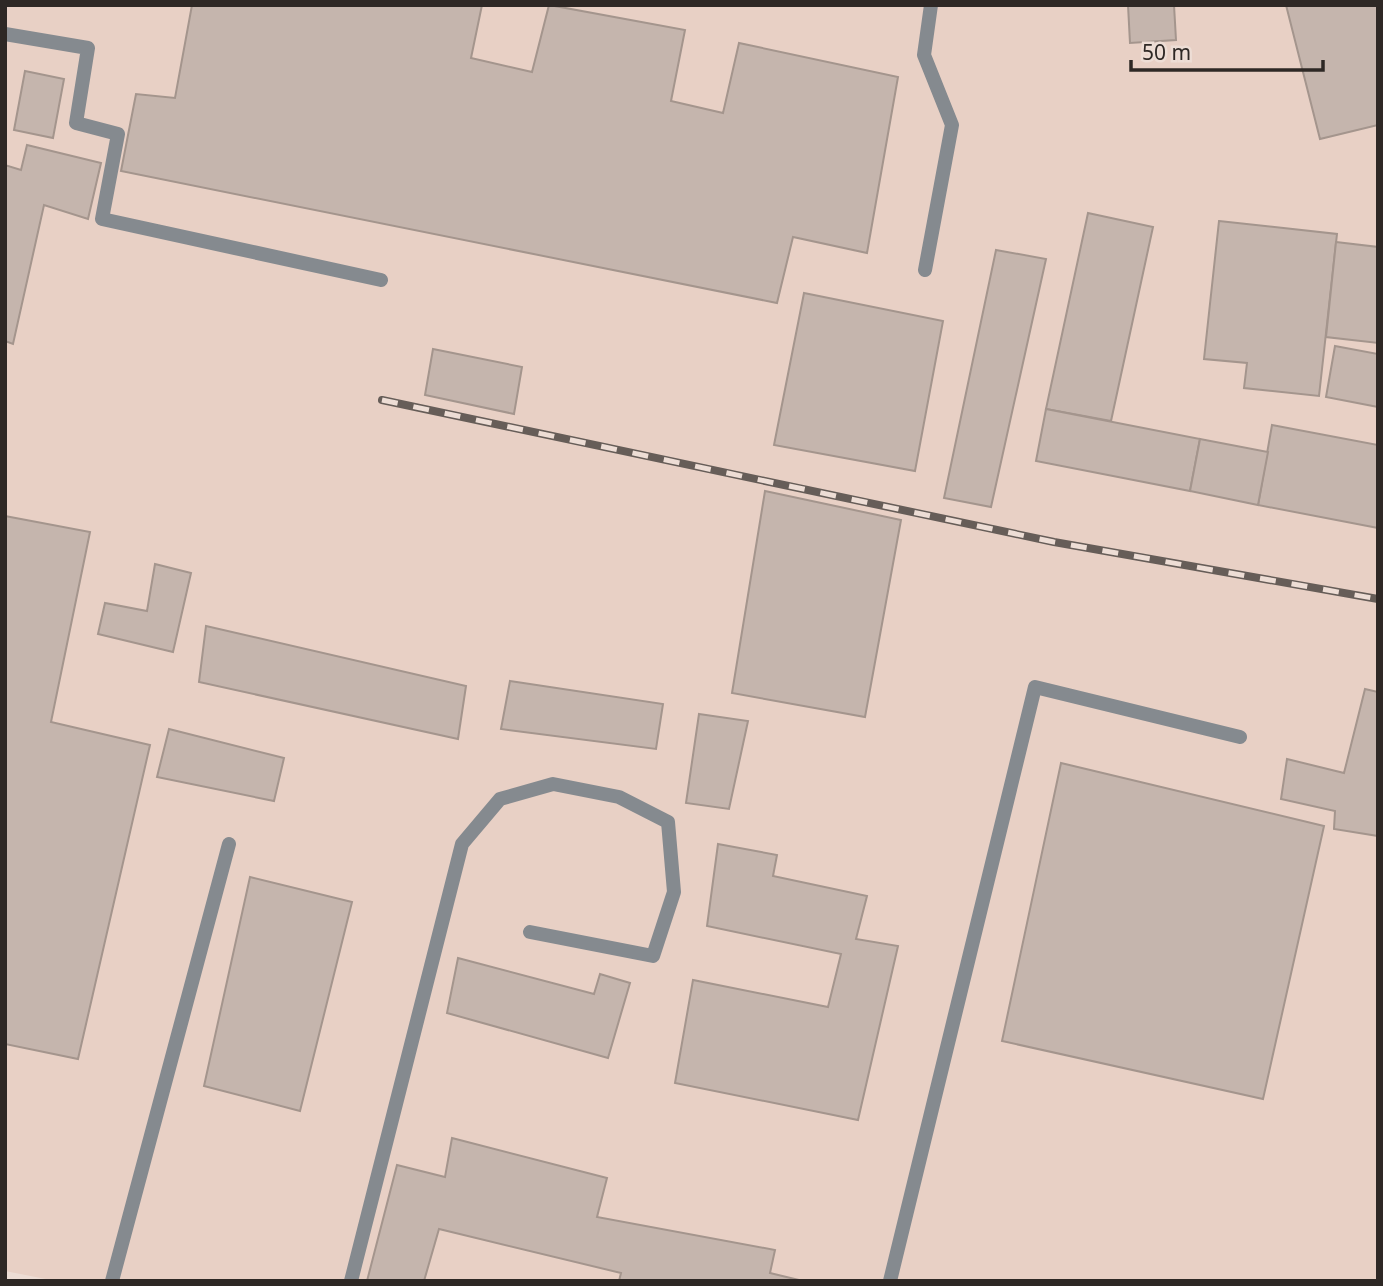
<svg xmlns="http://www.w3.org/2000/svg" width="1383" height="1286" font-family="'Noto Sans',sans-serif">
	<rect width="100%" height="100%" fill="#edddd5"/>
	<!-- built -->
	<polygon fill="#e8d0c5" points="5,5 1378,5 1378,1281 56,1281 5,1271"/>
	<!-- building -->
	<g fill="#c5b5ad" stroke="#a4958d" stroke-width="2">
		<polygon points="192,5 482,5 471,58 532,72 549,5 685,30 671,101 723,113 739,43 898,77 867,253 793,237 777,303 121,171 136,94 175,98"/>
		<polygon points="1128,5 1174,5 1176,40 1130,43"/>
		<polygon points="1286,5 1378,5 1378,125 1320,139"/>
		<polygon points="25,71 64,79 53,138 14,130"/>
		<polygon points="27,145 101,163 88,219 44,205 13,344 5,341 5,165 21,170"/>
		<polygon points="1088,213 1153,227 1111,421 1046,409"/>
		<polygon points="1219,221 1337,234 1319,396 1244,388 1247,363 1204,359"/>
		<polygon points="1336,242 1378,247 1378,343 1326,337"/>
		<polygon points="996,250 1046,259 991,507 944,498"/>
		<polygon points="804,293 943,321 915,471 774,445"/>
		<polygon points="1335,346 1378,354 1378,407 1326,397"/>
		<polygon points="433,349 522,367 514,414 425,395"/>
		<polygon points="1046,409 1200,439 1190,491 1036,461"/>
		<polygon points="1272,425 1378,445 1378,528 1258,505"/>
		<polygon points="1200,439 1268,452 1258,505 1190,491"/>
		<polygon points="765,491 901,520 865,717 732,693"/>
		<polygon points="5,516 90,532 51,722 150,745 78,1059 5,1044"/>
		<polygon points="155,564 191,573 173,652 98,634 105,603 147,611"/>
		<polygon points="206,626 466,686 458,739 199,682"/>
		<polygon points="510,681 663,704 656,749 501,729"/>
		<polygon points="1365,689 1378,692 1378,836 1334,829 1335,811 1281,799 1287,759 1344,773"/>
		<polygon points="699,714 748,721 729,809 686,803"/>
		<polygon points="169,729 284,758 274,801 157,777"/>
		<polygon points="1061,763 1324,826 1263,1099 1002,1041"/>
		<polygon points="718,844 777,855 773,876 867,896 856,939 898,946 858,1120 675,1083 693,980 828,1007 841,954 707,926"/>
		<polygon points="250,877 352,902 300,1111 204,1086"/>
		<polygon points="458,958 594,994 600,974 630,983 608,1058 447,1013"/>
		<polygon points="452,1138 607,1178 597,1217 775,1250 770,1273 803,1281 619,1281 621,1273 439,1229 424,1281 367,1281 397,1165 445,1177"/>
	</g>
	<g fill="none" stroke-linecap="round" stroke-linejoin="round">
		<!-- service -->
		<g stroke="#858a8f" stroke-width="14">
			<polyline points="5,34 88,48 76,123 118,134 102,219 381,280"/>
			<polyline points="925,270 952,125 924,55 931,5"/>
			<polyline points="112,1281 229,844"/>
			<polyline points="351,1281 462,844 500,799 553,784 619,797 668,822 674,892 653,956 530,932"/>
			<polyline points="890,1281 1035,687 1240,737"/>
		</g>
		<defs>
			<polyline id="rail" points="382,400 1054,542 1378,599"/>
		</defs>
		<!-- rail casing -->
		<use href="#rail" stroke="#665d58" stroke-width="8"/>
		<!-- rail -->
		<use href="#rail" stroke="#edddd5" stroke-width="5" stroke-dasharray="16" stroke-linecap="butt"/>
	</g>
	<!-- border -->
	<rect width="1383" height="1286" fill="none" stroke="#2e2825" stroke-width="14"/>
	<!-- scale -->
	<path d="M1131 60v10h192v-10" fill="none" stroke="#2e2825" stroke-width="3.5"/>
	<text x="1142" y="60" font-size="21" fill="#2e2825" stroke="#edddd5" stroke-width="5" paint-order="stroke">50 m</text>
</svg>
